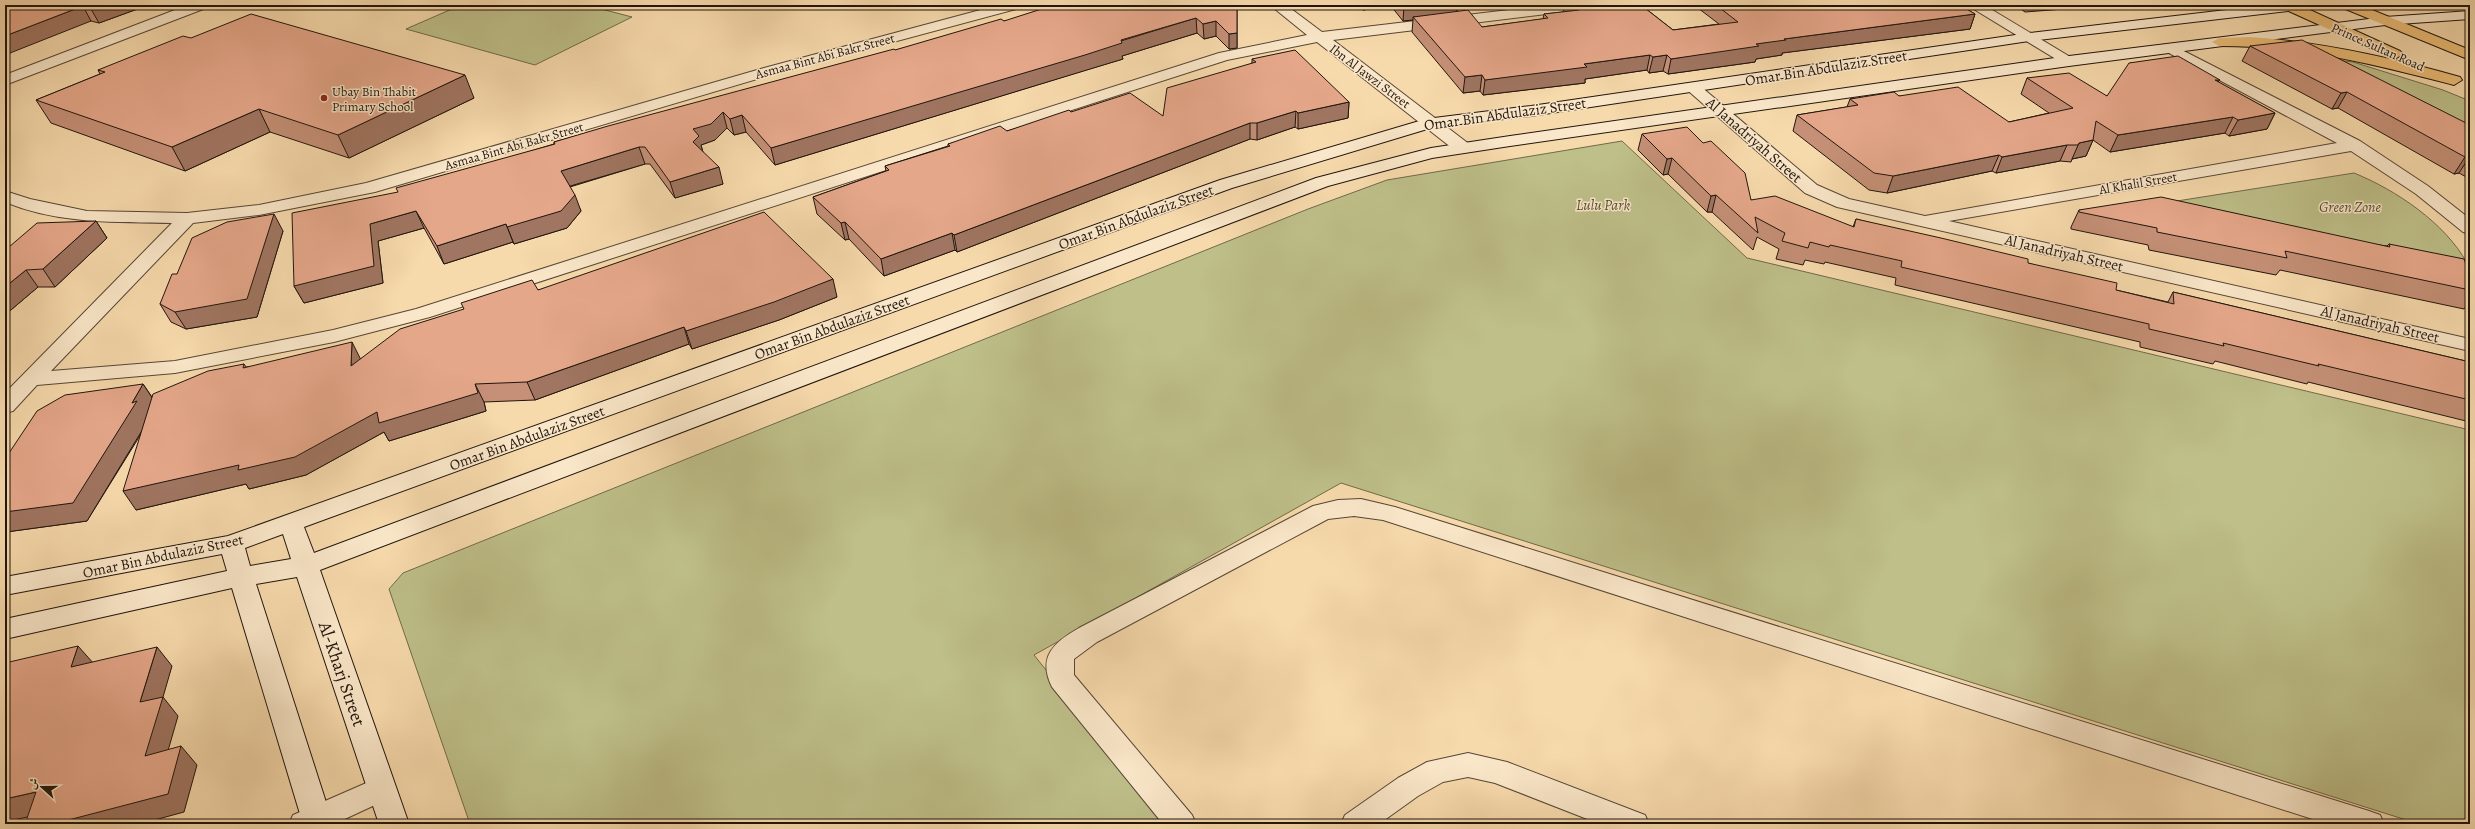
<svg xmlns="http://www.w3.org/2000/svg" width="2475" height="829" font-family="Alegreya,Amiri,serif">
	<rect width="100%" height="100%" fill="#f7daac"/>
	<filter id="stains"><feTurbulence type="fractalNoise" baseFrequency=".005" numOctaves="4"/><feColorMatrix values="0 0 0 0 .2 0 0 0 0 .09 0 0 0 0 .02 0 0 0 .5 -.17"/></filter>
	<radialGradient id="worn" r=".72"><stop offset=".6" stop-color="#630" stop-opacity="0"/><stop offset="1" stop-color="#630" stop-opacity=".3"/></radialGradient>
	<!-- green -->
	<g fill="#bebf89" stroke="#706a4b">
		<polygon points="461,5 586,5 632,17 535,65 406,29"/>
		<polygon points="2300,56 2353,62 2443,90 2470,101 2470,141"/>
		<polygon points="1622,141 1747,258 2470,430 2470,824 2419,824 1341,483 1034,655 1169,824 470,824 389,589 403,573 1308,209 1387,180"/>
		<path d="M2354,173C2396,190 2445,223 2467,263L2158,204Z"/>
	</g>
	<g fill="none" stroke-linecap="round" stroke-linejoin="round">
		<defs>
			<g id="street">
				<polygon points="188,5 208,5 206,8 5,85 5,75"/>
				<path d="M999,5H1022L1020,8L774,74L375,192L259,215L193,223L51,371L175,361L333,330L416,309L1219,53L1307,35L1270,5H1286L1322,32L1551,5H1594L1587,9L1333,40L1469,144L1471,148L1469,152H1457L1317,42L1227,60L430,317L334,342L175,373L37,385L13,411L5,413V393L172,223C116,222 58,224 5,202V191L30,199L87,211L187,213L259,205L366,183L764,68Z"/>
				<polygon points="1967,5 1984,5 2077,61 2069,66 2064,64"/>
				<polygon points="2172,45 2360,141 2428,186 2470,219 2470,234 2463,232 2416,194 2351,151 1949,221 2470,339 2470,351 1837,207 1805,193 1685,88 1687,85 1699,85 1817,185 1849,199 1925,216 2337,143 2167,52 2165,49 2167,46"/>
				<path d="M1361,499L1395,507L2369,811L2380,815L2384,824H2328L1383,520L1354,516L1328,519L1097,642L1074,659V675L1192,815L1196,824H1163L1052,687C1037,657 1054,642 1079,628L1313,506L1338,500Z"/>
				<polygon points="1468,753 1507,762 1645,815 1649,824 1600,824 1495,783 1468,777 1443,782 1418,796 1379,824 1341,824 1345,815 1398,778 1427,762"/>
				<polygon points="380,777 390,780 395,789 390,798 334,824 289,824 293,815"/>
			</g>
			<path id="secondary" d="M2269,5H2313L2306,9L2029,41L1531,116L1434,127L1232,188L304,527L314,553L1316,178L1431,148L1510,136L2069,56L2385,17L2470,11V19L2385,25L2069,66L1510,146L1432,158L1328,186L320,570L409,824H379L297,577L256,584L333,824H303L232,588L5,639V619L227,571L222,554L5,595V577L228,536L1220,180L1426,119L1531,106L2029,33ZM283,534L291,559L250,566L245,548Z"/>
			<g id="primary">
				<polygon points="2280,5 2299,5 2400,51 2403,54 2395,59 2390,57 2282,8"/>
				<polygon points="2341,5 2360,5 2470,50 2470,60 2343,8"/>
				<path d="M2249,37C2321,42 2390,57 2460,77L2462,80L2454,85C2372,64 2304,46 2219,46L2212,42L2219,38Z"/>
			</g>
		</defs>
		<!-- street casing -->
		<use href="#street" stroke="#564635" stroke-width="2"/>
		<!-- secondary casing -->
		<use href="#secondary" stroke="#21150d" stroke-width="2"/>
		<!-- primary casing -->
		<use href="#primary" stroke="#21150d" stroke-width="2"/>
		<!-- street -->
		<use href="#street" fill="#fae7c9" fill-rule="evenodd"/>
		<!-- secondary -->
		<use href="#secondary" fill="#fae7c9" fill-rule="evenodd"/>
		<!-- primary -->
		<use href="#primary" fill="#ecbd76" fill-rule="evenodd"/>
	</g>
	<!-- wall -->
	<g fill="#c59077" stroke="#21150d">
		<polygon points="5,5 141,5 143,7 99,23 91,21"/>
		<polygon points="1237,5 1237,48 1229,49 1216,36 1204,39 1197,33 1122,56 1123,59 1086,70 775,165 746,132 734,135 727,128 715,140 701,145 703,152 723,184 675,198 650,164 645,164 570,187 581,211 567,228 514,244 513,242 444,264 424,228 378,241 383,283 304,303 294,286 398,192 554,144 554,142 1004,21"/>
		<polygon points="1358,5 1458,5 1457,12 1482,27 1543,19 1544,14 1563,12 1565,5 1641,5 1673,30 1719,24 1694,5 1960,5 1975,14 1970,29 1782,53 1782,55 1756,59 1755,62 1668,74 1663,71 1649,73 1647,70 1585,79 1585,83 1483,95 1480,91 1463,93 1412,32 1413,20 1403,21 1391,6 1363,10"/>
		<polygon points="2015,5 2108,5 2065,6 2064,9 2025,12"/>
		<polygon points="2250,46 2470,125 2470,179 2459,173 2454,174 2338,108 2332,109 2242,61"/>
		<polygon points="1252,59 1349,102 1348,118 1298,129 1295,127 1257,140 1250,139 957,252 955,250 884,276 849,239 845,240 817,214 813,197 886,171 885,166 948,146 948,144 1007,131 1071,112 1163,116 1252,63"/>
		<polygon points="98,70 474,98 349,158 270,132 185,171 51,123 36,100 100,74"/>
		<polygon points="2027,78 2107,96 2220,80 2218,82 2275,113 2267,129 2229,136 2225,133 2110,152 2093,140 2086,156 2072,159 2071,162 2060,161 1996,173 1992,171 1887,193 1869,190 1793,131 1797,115 1847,107 1850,99 1899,96 2009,122 2049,113 2021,94"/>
		<polygon points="1642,134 1751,200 1853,227 1856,219 2028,263 2116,290 2168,302 2173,292 2470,362 2470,422 2308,382 2307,384 2215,361 2213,364 2140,347 2140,342 1895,285 1896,278 1825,262 1824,264 1805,260 1803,265 1776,259 1779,249 1757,237 1753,250 1712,212 1707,212 1668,174 1663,175 1638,150"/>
		<polygon points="2079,210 2387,246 2389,244 2470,275 2470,301 2464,309 2280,270 2276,275 2149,250 2148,245 2071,229 2071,227"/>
		<polygon points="96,221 107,238 55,287 38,287 5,315 5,245 9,247"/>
		<polygon points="283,231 257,317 186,329 171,322 160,304 177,274"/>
		<polygon points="538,290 837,297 779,320 692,349 689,344 535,400 484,402 486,411 389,441 384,432 306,475 249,489 246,484 136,510 141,434 87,521 6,532 5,531 5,459 143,384 152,397 244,364 246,367 360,359"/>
	</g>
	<!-- shaded-wall -->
	<g fill="#a07561" stroke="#21150d">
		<polygon points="101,5 141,5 143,7 99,23 91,9"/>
		<polygon points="1363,5 1391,5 1391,6 1363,10"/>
		<polygon points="1414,5 1458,5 1456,15 1413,17 1413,20 1403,21 1404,6"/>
		<polygon points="83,6 91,21 5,55 5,36"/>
		<polygon points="1975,14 1970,29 1782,53 1782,55 1756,59 1755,62 1668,74 1671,59 1784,39"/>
		<polygon points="1196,18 1197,33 1122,56 1123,59 775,165 771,148"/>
		<polygon points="1216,21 1216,36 1204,39 1203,24"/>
		<polygon points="1237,33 1237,48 1229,49 1229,34"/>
		<polygon points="1650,55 1647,70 1585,79 1585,83 1483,95 1485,80 1584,64"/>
		<polygon points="1667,55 1663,71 1649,73 1653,57"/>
		<polygon points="465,75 474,98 349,158 338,135"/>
		<polygon points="1482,75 1480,91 1463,93 1465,77"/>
		<polygon points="2347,92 2338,108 2332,109 2341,93"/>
		<polygon points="1349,102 1348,118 1298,129 1298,113"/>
		<polygon points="259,109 270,132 185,171 172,147"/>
		<polygon points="1296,111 1295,127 1257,140 1257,123"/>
		<polygon points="723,112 727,128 715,140 701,145 703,153 693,142 693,129"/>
		<polygon points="2275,113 2267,129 2229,136 2238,120"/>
		<polygon points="742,115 746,132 734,135 730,119"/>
		<polygon points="2233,117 2225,133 2110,152 2118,135"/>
		<polygon points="1250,123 1250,139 957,252 954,235"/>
		<polygon points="2093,140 2086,156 2072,159 2079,143"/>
		<polygon points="2067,145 2060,161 1996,173 2002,157"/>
		<polygon points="639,147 645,164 567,187 561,171"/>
		<polygon points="1999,155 1992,171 1887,193 1893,176"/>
		<polygon points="2470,156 2459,173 2454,174 2465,157"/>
		<polygon points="1672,158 1668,174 1663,175 1667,159"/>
		<polygon points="719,167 723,184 675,198 670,182"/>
		<polygon points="575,195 581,211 567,228 514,244 507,227"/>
		<polygon points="1716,195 1712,212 1707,212 1711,196"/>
		<polygon points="416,211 424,228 378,241 383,283 304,303 294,286 370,224"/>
		<polygon points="274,214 283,231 257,317 186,329 175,312"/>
		<polygon points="96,221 107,238 55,287 43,269"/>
		<polygon points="845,222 849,239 845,240 841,223"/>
		<polygon points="506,224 513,242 444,264 437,246"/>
		<polygon points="952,233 955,250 884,276 881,259"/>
		<polygon points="26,270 38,287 5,315 5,287"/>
		<polygon points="833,279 837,297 779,320 692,349 686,331"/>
		<polygon points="684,327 689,344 535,400 527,382"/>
		<polygon points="352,342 361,360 351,366"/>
		<polygon points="143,384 155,402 149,419 87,521 6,532 5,531 5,512 132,403"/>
		<polygon points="475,384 484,402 486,411 389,441 384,432 306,475 249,489 246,484 136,510 123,491 377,412"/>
		<polygon points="78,646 94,664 71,667"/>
		<polygon points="157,647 172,666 163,697 178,716 161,775 145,756 140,702"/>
		<polygon points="181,746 197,765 184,812 140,824 53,824"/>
		<polygon points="36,792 54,811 5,822 5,799"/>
	</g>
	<!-- building -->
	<g fill="#e5a78a" stroke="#21150d">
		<polygon points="5,5 101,5 91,9 83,6 5,36"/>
		<polygon points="1054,5 1237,5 1237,33 1229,34 1216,21 1203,24 1196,18 1121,40 1122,43 1085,55 771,148 742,115 730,119 723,112 711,124 693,129 699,136 693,142 719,167 670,182 645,147 639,147 561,171 575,195 561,211 507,227 506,224 437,246 416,211 370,224 374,266 294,286 292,213 398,192 396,188 555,144 554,142 608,126 894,49 895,50 1001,19 1004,21"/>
		<polygon points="1403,5 1414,5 1404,6"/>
		<polygon points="1573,5 1641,5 1673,30 1738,22 1716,5 1960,5 1975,14 1784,39 1786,40 1756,44 1759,46 1671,59 1667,55 1653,57 1650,55 1584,64 1587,67 1485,80 1482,75 1465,77 1413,17 1468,10 1482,27 1548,18 1544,14 1579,10"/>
		<polygon points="251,14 465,75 338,135 259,109 172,147 36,100 105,72 98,70 183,36 191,38"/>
		<polygon points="2302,40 2470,125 2470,156 2465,157 2347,92 2341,93 2250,46"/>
		<polygon points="1295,50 1349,102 1298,113 1296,111 1257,123 1250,123 954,235 952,233 881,259 845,222 841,223 813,197 889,170 885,166 950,146 948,144 1000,126 1007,131 1069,110 1071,112 1130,93 1163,116 1167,88 1256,62 1252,59"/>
		<polygon points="2178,56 2220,80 2215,80 2275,113 2238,120 2233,117 2118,135 2096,121 2093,140 2079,143 2078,145 2067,145 2002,157 1999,155 1893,176 1874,173 1797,115 1858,105 1850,99 1894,92 1899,96 1958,87 2009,122 2073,108 2027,78 2069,73 2107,96 2129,63"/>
		<polygon points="1687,127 1703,143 1711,141 1745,173 1751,200 1775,196 1854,227 1856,219 1941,238 2028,259 2028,263 2117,283 2116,290 2174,304 2173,292 2470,362 2470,400 2318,364 2319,366 2223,343 2224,346 2149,329 2149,324 1901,267 1902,261 1830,245 1829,247 1810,242 1808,248 1782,241 1785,233 1755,217 1758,233 1716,195 1711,196 1672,158 1667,159 1642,134"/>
		<polygon points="2161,197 2390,247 2389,244 2464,259 2470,275 2470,290 2285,251 2287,258 2157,232 2157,228 2079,212 2079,210"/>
		<polygon points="764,212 833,279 774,302 686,331 684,327 527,382 475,384 478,393 379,423 377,412 295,457 238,470 239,465 123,491 153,394 208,371 244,364 243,368 352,342 351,366 400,329 464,309 461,303 532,280 538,290"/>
		<polygon points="274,214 247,299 175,312 160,304 172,274 177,274 192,238 227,222"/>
		<polygon points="96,221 43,269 26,270 5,287 5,245 9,247 37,223"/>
		<polygon points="143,384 132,403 137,401 73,503 5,512 5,459 37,411 65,395"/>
		<polygon points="78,646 71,667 157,647 140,702 163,697 145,756 181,746 168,794 53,824 25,824 36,792 5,799 5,663"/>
	</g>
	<!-- markers -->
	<circle fill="#8f2418" stroke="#fae7c9" stroke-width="1.5" cx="324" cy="98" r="4"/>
	<g text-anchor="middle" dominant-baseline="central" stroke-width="3" stroke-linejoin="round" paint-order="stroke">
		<!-- far-street labels -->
		<g font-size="13" fill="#21150d" stroke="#fae7c9">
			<text transform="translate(2378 47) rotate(24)">Prince Sultan Road</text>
			<text transform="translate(825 56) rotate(-15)">Asmaa Bint Abi Bakr Street</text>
			<text transform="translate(1370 76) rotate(37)">Ibn Al Jawzi Street</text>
			<text transform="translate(514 146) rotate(-16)">Asmaa Bint Abi Bakr Street</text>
			<text transform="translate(2138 183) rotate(-10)">Al Khalil Street</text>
		</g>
		<!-- far-poi labels -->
		<g font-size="13" fill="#21150d" stroke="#fae7c9" text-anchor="start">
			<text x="332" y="91">Ubay Bin Thabit<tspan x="332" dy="15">Primary School</tspan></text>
		</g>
		<!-- street labels -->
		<g font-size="15" fill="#21150d" stroke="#fae7c9">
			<text transform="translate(1826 68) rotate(-9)">Omar Bin Abdulaziz Street</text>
			<text transform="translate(1505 114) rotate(-8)">Omar Bin Abdulaziz Street</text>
			<text transform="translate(1754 140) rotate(41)">Al Janadriyah Street</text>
			<text transform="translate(1136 217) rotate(-20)">Omar Bin Abdulaziz Street</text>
			<text transform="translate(2064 253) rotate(13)">Al Janadriyah Street</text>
			<text transform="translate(2380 324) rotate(13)">Al Janadriyah Street</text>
			<text transform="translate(832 327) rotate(-20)">Omar Bin Abdulaziz Street</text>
			<text transform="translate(527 438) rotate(-20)">Omar Bin Abdulaziz Street</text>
			<text transform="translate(163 556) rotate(-12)">Omar Bin Abdulaziz Street</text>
		</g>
		<!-- park labels -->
		<g font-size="15" font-style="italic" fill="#585038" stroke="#fae7c9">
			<text x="1603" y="205">Lulu Park</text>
			<text x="2350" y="207">Green Zone</text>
		</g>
		<!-- near-street labels -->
		<g font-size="18" fill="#21150d" stroke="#fae7c9">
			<text transform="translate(342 674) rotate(71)">Al-Kharj Street</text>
		</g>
	</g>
	<!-- margin -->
	<rect width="2475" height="829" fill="none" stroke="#f7daac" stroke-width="20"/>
	<rect x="6" y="6" width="2463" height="817" fill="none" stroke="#21150d" stroke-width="2"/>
	<rect x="10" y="10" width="2455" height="809" fill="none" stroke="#21150d"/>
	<!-- north arrow -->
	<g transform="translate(42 787) rotate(291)" stroke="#fae7c9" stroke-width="3" paint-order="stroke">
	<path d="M0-3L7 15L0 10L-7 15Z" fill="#21150d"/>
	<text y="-6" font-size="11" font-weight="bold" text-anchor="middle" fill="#21150d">ش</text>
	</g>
	<rect width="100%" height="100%" filter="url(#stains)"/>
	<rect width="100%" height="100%" fill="url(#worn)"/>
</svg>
